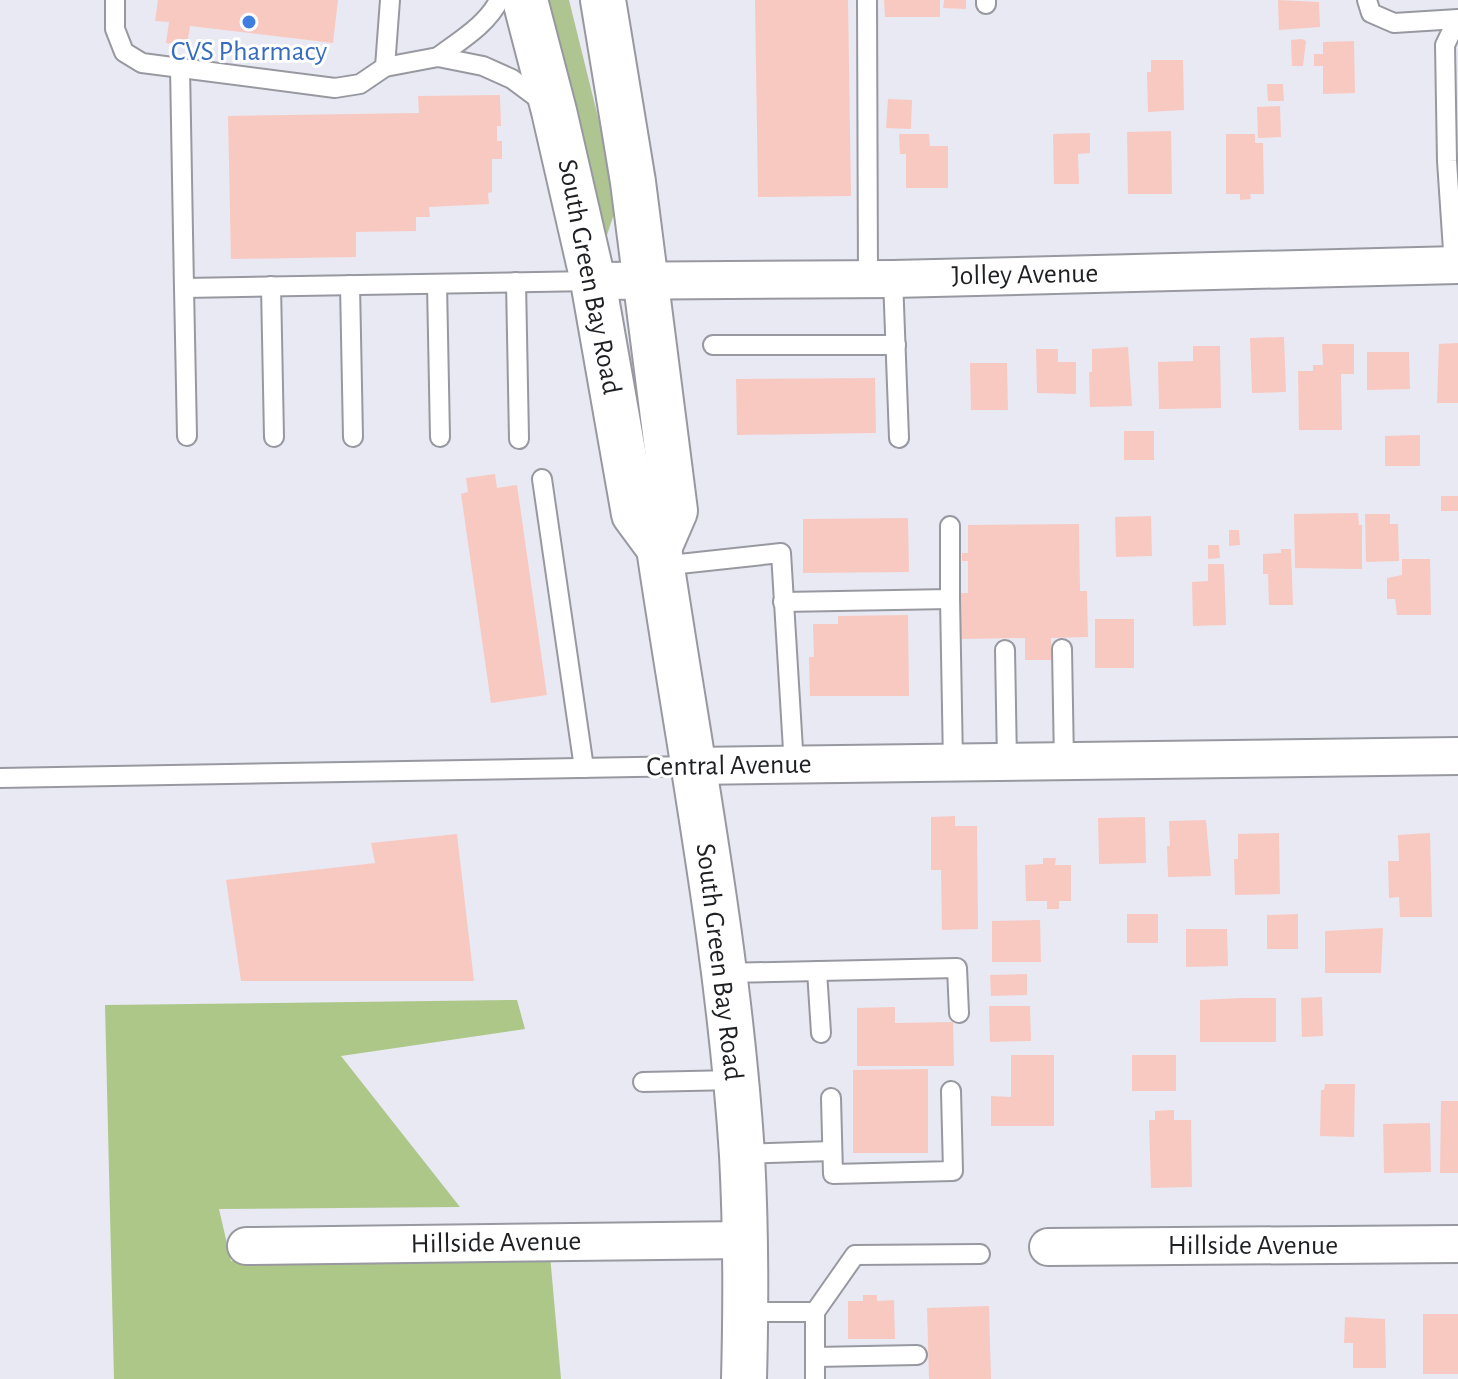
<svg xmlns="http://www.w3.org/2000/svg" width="1458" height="1379" font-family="'Alegreya Sans',sans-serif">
	<rect width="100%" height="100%" fill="#e9e9f3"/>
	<!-- green -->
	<polygon fill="#aec592" points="545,0 569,0 617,194 617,205 606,238 603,237"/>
	<!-- forest -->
	<polygon fill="#acc788" points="517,1000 525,1029 341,1056 460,1207 219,1209 231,1261 550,1255 561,1379 114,1379 105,1005"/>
	<!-- building -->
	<g fill="#f8c9c1">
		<polygon points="158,0 338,0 333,43 190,26 187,45 166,43 169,22 155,21"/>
		<polygon points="755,0 848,0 851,196 758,197"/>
		<polygon points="884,0 940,0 940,17 885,17"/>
		<polygon points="944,0 966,0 966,9 943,8"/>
		<polygon points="1278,0 1319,2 1320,27 1279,30"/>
		<polygon points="1302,39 1306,41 1303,66 1292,66 1291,40"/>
		<polygon points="1354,41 1355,93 1323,94 1323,66 1314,66 1314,54 1323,54 1323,42"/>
		<polygon points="1151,60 1183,60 1184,110 1148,112 1147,72 1151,72"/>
		<polygon points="1267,84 1283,84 1284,101 1268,101"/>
		<polygon points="500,95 501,126 497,126 497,141 502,141 502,159 492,159 492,192 488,193 489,204 429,207 430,217 416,217 416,231 356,232 356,257 231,259 228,116 419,113 418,96"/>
		<polygon points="888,99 912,100 911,129 886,128"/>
		<polygon points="1280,106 1281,137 1258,138 1257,107"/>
		<polygon points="1171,131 1172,194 1128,194 1127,132"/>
		<polygon points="1090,133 1090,153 1078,154 1079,184 1054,184 1053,134"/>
		<polygon points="899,134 929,134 930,146 948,146 948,188 906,188 906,154 900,154"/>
		<polygon points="1226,134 1255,134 1255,143 1263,143 1264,194 1250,194 1251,199 1240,200 1240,194 1226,194"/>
		<polygon points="1284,337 1286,392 1252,393 1250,338"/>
		<polygon points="1458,343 1458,403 1437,403 1439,344"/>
		<polygon points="1322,344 1354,344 1354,374 1341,374 1342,430 1299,430 1298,371 1313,371 1313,365 1323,365"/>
		<polygon points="1193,346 1220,346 1221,408 1159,409 1158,362 1193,361"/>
		<polygon points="1128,347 1132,406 1090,407 1089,372 1092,372 1092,349"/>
		<polygon points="1036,349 1058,349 1058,362 1076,362 1076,394 1037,393"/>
		<polygon points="1367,352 1409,352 1410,389 1367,390"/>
		<polygon points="970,363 1007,363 1008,410 971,410"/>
		<polygon points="875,378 876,433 737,435 736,379"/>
		<rect x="1124" y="431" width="30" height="29"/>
		<polygon points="1420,435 1420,466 1385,466 1385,436"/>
		<polygon points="495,474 497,488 517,485 547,695 491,703 461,494 468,492 466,478"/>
		<rect x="1441" y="496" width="17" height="15"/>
		<polygon points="1358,513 1359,525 1362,525 1362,569 1295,568 1294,514"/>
		<polygon points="1365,514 1390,514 1390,524 1398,524 1399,561 1366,562"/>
		<polygon points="1151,516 1152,556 1116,557 1115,517"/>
		<polygon points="908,518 909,572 803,573 803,519"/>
		<polygon points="1079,524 1080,591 1087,591 1088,637 1051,638 1051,660 1025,660 1025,638 960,639 960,593 968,593 968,561 962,561 962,553 968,553 968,525"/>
		<polygon points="1229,530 1239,530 1240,545 1229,546"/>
		<polygon points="1208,545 1219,545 1220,558 1208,559"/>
		<polygon points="1281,549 1291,549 1293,605 1269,605 1268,574 1263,574 1263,554 1281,553"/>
		<polygon points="1402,559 1430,559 1431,615 1397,615 1395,599 1387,599 1387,578 1402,575"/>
		<polygon points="1208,564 1224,564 1226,625 1193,626 1192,582 1208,581"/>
		<polygon points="908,615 909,696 810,696 809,657 814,657 813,624 838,624 838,616"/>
		<rect x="1095" y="619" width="39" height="49"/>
		<polygon points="955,816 955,826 977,826 978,929 942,930 941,870 931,870 931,817"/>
		<polygon points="1145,817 1146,863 1099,864 1098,818"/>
		<polygon points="1206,820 1211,876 1168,877 1167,846 1170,846 1169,821"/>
		<polygon points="1279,833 1280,894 1235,895 1234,859 1238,859 1238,834"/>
		<polygon points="1430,833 1432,917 1400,917 1399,897 1389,898 1388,861 1399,861 1398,835"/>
		<polygon points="457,834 474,981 241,981 226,880 375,863 371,843"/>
		<polygon points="1043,858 1056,858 1055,865 1071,865 1071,901 1059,901 1059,909 1047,909 1047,901 1026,901 1025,865 1043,864"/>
		<rect x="1127" y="914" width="31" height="29"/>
		<polygon points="1298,914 1298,949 1267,949 1267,915"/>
		<polygon points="1040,920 1041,962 992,962 992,921"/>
		<polygon points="1383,928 1381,973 1325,973 1325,931"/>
		<polygon points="1186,929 1227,929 1228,966 1186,967"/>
		<polygon points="1027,974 1027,995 991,996 990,975"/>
		<polygon points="1322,997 1323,1036 1302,1037 1301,998"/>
		<polygon points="1241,998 1276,998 1276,1042 1200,1042 1200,1000"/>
		<polygon points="989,1006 1030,1006 1031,1041 990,1042"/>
		<polygon points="895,1007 895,1023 953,1022 954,1066 857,1066 857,1008"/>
		<polygon points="1011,1055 1054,1055 1054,1126 991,1126 991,1096 1011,1097"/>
		<rect x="1132" y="1055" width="44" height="36"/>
		<polygon points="928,1069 928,1153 853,1153 853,1070"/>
		<polygon points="1325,1084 1355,1084 1354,1137 1320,1136 1321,1090 1324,1090"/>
		<polygon points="1441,1101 1458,1101 1458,1173 1440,1173"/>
		<polygon points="1174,1110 1174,1120 1191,1120 1192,1187 1151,1188 1149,1120 1155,1120 1155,1111"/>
		<polygon points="1430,1123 1431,1172 1384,1173 1383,1124"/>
		<polygon points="863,1295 877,1295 877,1301 894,1300 895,1339 848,1339 848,1301 863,1301"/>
		<polygon points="989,1306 991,1379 929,1379 927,1308"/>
		<rect x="1423" y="1314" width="35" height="60"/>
		<polygon points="1345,1317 1385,1319 1386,1368 1353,1368 1353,1343 1344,1343"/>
	</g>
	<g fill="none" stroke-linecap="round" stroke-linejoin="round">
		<defs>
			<g id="lane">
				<polyline points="115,0 115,29 124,52 142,63 335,88 360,84 385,67"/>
				<polyline points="390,0 385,67 438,57 483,66 512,79 543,102"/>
				<polyline points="867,0 868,279"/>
				<polyline points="986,0 986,4"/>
				<polyline points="1367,0 1371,13 1394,23 1458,19"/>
				<path d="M438,57C459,41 488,24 499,0"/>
				<polyline points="180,67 184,288 592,281"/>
				<polyline points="1454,265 1447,161 1445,45 1457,20"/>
				<polyline points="893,279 899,438"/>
				<polyline points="516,282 519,439"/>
				<polyline points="437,284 440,437"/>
				<polyline points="350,285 353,437"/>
				<polyline points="271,286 274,437"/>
				<polyline points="184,288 187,436"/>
				<polyline points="713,345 896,345"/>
				<polyline points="542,479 584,768"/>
				<polyline points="661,566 781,553 794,766"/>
				<polyline points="950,599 953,763"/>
				<polyline points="783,602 950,599 950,526"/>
				<polyline points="1062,649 1064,762"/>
				<polyline points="1005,650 1007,762"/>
				<polyline points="0,778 692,766"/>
				<polyline points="817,971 821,1033"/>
				<polyline points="723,973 957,968 959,1013"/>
				<polyline points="643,1082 735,1080"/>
				<polyline points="831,1098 833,1174 953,1171 951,1091"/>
				<polyline points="742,1154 832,1151"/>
				<polyline points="746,1312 815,1312"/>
				<polyline points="815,1357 917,1355"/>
				<polyline points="815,1379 815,1312 855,1255 980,1254"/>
			</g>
			<g id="street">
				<polyline points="593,281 893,279 1458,265"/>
				<polyline points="692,766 1458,756"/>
				<polyline points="246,1246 746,1240"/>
				<polyline points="1048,1247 1458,1244"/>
			</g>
			<g id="primary">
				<path d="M525,0L554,111L593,281L634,514L659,548C689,750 729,951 742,1155C746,1230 746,1304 744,1379"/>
				<polyline points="603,0 633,182 675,511 659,548"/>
			</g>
		</defs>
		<!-- lane casing -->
		<use href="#lane" stroke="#9898a1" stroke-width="22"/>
		<!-- street casing -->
		<use href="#street" stroke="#9898a1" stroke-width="40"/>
		<!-- primary casing -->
		<use href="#primary" stroke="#9898a1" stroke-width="48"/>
		<!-- lane -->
		<use href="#lane" stroke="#fff" stroke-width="18"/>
		<!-- street -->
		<use href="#street" stroke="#fff" stroke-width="36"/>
		<!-- primary -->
		<use href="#primary" stroke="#fff" stroke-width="44"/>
	</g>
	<!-- markers -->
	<circle fill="#3f7fe0" stroke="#fff" stroke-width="3" cx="249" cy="22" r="8"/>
	<g text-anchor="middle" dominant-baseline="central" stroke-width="6" stroke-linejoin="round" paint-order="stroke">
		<!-- shop labels -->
		<g font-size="28" fill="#366cbe" stroke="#fff">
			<text x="249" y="52">CVS Pharmacy</text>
		</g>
		<!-- street labels -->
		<g font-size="28" fill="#1f2023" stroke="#fff">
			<text transform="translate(1025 275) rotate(-1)">Jolley Avenue</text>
			<text transform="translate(589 277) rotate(79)">South Green Bay Road</text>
			<text transform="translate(729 766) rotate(-1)">Central Avenue</text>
			<text transform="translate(719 962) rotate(83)">South Green Bay Road</text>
			<text transform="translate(496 1243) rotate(-1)">Hillside Avenue</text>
			<text x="1253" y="1246">Hillside Avenue</text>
		</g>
	</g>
</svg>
